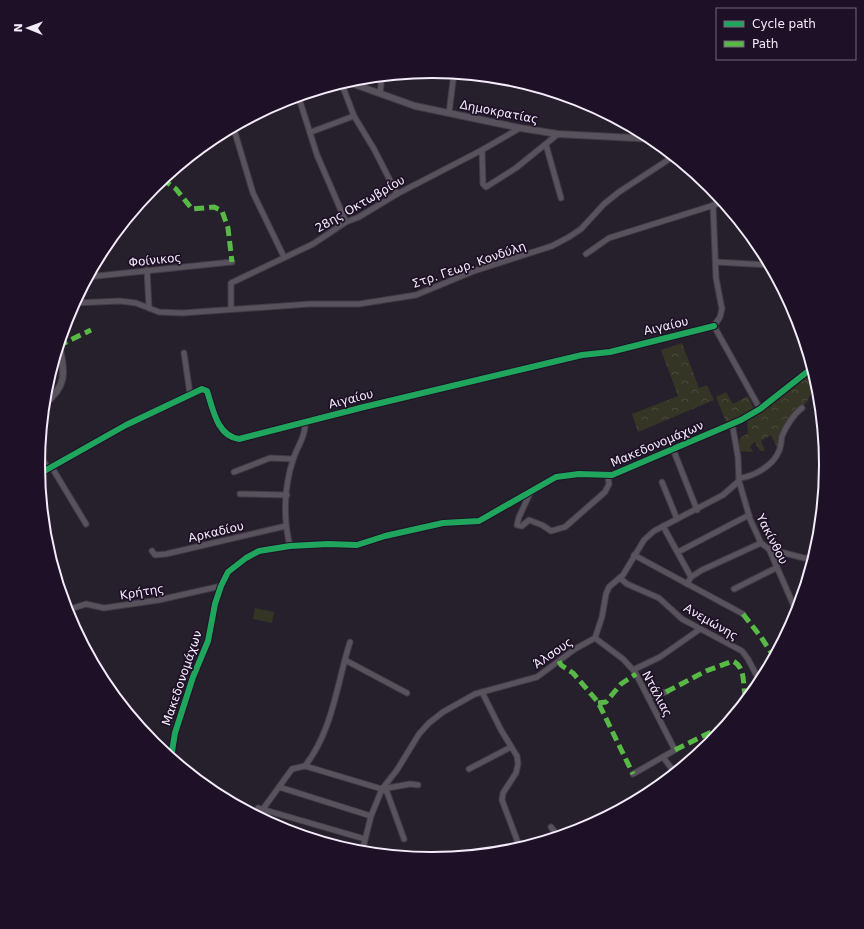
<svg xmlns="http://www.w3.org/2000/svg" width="864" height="929" font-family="'DejaVu Sans',sans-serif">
	<defs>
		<pattern id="forest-crowns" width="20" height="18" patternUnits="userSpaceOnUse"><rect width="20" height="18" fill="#353526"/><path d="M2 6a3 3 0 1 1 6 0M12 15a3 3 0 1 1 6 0" fill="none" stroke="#49493c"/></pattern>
	</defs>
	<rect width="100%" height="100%" fill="#261f2c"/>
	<!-- green -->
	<polygon fill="#353526" points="255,608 274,612 272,623 253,619"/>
	<!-- forest -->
	<g fill="url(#forest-crowns)">
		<polygon points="682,343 699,388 707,385 714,400 638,432 632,414 678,396 661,350"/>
		<polygon points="813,370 817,383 806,403 785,425 778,450 771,435 761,441 765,451 760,451 755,442 750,446 753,452 738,451 740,438 748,433 747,421"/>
		<polygon points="726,392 733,404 748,396 755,411 727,424 716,397"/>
	</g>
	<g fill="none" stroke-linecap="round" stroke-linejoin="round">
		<defs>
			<g id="minor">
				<polyline points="341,82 354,116 374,149 397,194"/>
				<polyline points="380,93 382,75"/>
				<polyline points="298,95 317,155 346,222"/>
				<polyline points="449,113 454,73"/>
				<polyline points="233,126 253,193 284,257"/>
				<polyline points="311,132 354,116"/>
				<polyline points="208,141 211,143"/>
				<polyline points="546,145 561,198"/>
				<polyline points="482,150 483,184 486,187 516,168 558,134"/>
				<polyline points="713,205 716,278 722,309 720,317 714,326"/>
				<polyline points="586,254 609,238 724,202"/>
				<polyline points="716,262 770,265"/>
				<polyline points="147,270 149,308"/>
				<polyline points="87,277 232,262"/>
				<polyline points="74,303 120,301 136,303 159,312 182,313 310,304 359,304 416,295 474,271 552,246 569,237 581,229 604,204 619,192 674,156"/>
				<polyline points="231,308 231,283 313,244 346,222 359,217 397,194 482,150 520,128"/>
				<polyline points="714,326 760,409"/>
				<polyline points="184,353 190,394"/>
				<polyline points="732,423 738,457 739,481 750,519 761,543 769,549 797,613"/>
				<polyline points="673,449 697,510"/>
				<polyline points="39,454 48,468"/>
				<polyline points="51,466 86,524"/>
				<polyline points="234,472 270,458 293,459"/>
				<path d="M39,474L126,425L202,389L207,391C213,409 217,436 239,439L364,407L582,355L610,352L714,326"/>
				<path d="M739,478C753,477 773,466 779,451C781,447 781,441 782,436C786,426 794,414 802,408"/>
				<polyline points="662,482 677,519"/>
				<polyline points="531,491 519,517 517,525 522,526 529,520 542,525 551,531 565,527 605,492 609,484 608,476"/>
				<polyline points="240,494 287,495"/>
				<polyline points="663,526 691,577 687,584"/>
				<path d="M290,546C283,519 284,487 293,460C297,446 306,437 305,422"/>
				<polyline points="769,549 804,558 813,558"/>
				<polyline points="152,551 155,555 166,554 286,526"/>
				<polyline points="678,552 749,515"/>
				<polyline points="634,555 743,614"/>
				<polyline points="691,577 702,570 761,543"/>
				<polyline points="620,578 627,584 659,598 682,619 742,651 748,659 760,682"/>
				<polyline points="734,589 776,568"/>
				<polyline points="67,610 86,604 104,608 159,600 221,586"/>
				<polyline points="595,638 623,659 635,672 675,750 633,774"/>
				<polyline points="345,660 407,693"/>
				<polyline points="633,670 660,657 700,629"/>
				<polyline points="482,692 501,730 517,756 518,764 516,773 503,793 502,800 520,848"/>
				<polyline points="648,697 666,692"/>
				<polyline points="171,757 175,733 193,677 208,641 215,604 221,586 228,572 246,558 259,551 290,546 328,544 357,545 385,536 443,523 479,521 556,477 579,474 612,475 741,420 760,409 812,368"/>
				<polyline points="663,757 675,773"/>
				<polyline points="305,766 382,789 387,792 404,839"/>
				<polyline points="469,769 511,747"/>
				<polyline points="279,787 371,816"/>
				<polyline points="382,789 410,784 418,785"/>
				<path d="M263,809L292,769L305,766C333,730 337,683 350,642"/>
				<polyline points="255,815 258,808 365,839"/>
				<polyline points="551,827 558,836"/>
				<polyline points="362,852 371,816 382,789 397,770 419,734 429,723 443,712 475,694 537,677 575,649 595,638 602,617 606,594 609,587 623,575 644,540 654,531 723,495 739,481"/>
				<polyline points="473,855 479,853"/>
			</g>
			<g id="tertiary">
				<polyline points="345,81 415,106 520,128 558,134 654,139"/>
				<path d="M44,404C69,385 64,371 59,343"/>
			</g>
		</defs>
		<!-- minor casing -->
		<use href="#minor" stroke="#403b46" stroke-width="7"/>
		<!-- tertiary casing -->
		<use href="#tertiary" stroke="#403b46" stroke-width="8"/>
		<!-- minor -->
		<use href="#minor" stroke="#58525c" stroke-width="5"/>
		<!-- tertiary -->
		<use href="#tertiary" stroke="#58525c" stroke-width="6"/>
		<!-- quiet -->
		<g stroke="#58b947" stroke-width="5" stroke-dasharray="10 5" stroke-linecap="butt">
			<polyline points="162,179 176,189 192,209 214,207 222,211 228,228 232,262"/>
			<polyline points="58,346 91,330"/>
			<polyline points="743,614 761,637 774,657"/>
			<polyline points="559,661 561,665 573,673 598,702 633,774"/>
			<path d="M666,692L706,671L733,661C747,668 742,688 746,700"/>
			<polyline points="598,703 606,702 621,684 636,674"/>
			<polyline points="675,750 725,725"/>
		</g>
		<defs>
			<g id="cycleway">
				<path d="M39,474L126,425L202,389L207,391C213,409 217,436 239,439L364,407L582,355L610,352L714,326"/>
				<polyline points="171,757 175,733 193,677 208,641 215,604 221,586 228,572 246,558 259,551 290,546 328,544 357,545 385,536 443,523 479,521 556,477 579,474 612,475 741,420 760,409 812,368"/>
			</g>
		</defs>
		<!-- cycleway casing -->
		<use href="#cycleway" stroke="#1e1127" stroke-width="8"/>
		<!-- cycleway -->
		<use href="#cycleway" stroke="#20a55d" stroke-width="6"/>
	</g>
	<g text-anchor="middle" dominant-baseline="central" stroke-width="3.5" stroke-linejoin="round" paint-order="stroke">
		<!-- street labels -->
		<g font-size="12" fill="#f4ebfb" stroke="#1e1127">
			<text transform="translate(499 112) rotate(11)">Δημοκρατίας</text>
			<text transform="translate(360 204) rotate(-30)">28ης Οκτωβρίου</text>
			<text transform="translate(155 260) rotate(-6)">Φοίνικος</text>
			<text transform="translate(469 265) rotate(-19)">Στρ. Γεωρ. Κονδύλη</text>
			<text transform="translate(666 326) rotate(-13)">Αιγαίου</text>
			<text transform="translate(351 399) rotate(-14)">Αιγαίου</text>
			<text transform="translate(657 444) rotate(-23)">Μακεδονομάχων</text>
			<text transform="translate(216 532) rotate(-13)">Αρκαδίου</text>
			<text transform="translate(772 539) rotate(63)">Υακίνθου</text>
			<text transform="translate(142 592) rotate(-9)">Κρήτης</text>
			<text transform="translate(711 622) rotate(30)">Ανεμώνης</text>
			<text transform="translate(553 653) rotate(-34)">Άλσους</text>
			<text transform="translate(182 678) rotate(-71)">Μακεδονομάχων</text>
			<text transform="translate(657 694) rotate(62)">Ντάλιας</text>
		</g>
	</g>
	<!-- crop -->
	<path d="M0 0H864V929H0ZM45 465a387 387 0 1 1 774 0a387 387 0 1 1-774 0Z" fill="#1e1127" fill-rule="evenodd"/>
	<path fill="none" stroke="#f4ebfb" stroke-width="2" d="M45 465a387 387 0 1 1 774 0a387 387 0 1 1-774 0Z"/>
	<!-- legend -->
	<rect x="716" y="8" width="140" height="52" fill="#1e1127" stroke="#74687c"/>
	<rect x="724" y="21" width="20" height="6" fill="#20a55d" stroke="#74687c"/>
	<text x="752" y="28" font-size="12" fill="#f4ebfb">Cycle path</text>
	<rect x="724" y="41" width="20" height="6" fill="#58b947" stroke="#74687c"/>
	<text x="752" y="48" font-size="12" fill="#f4ebfb">Path</text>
	<!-- north arrow -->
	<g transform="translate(28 28) rotate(271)" stroke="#1e1127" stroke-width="3" paint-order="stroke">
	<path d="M0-3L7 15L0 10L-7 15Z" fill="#f4ebfb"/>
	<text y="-6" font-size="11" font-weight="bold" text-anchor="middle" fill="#f4ebfb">N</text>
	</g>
</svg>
